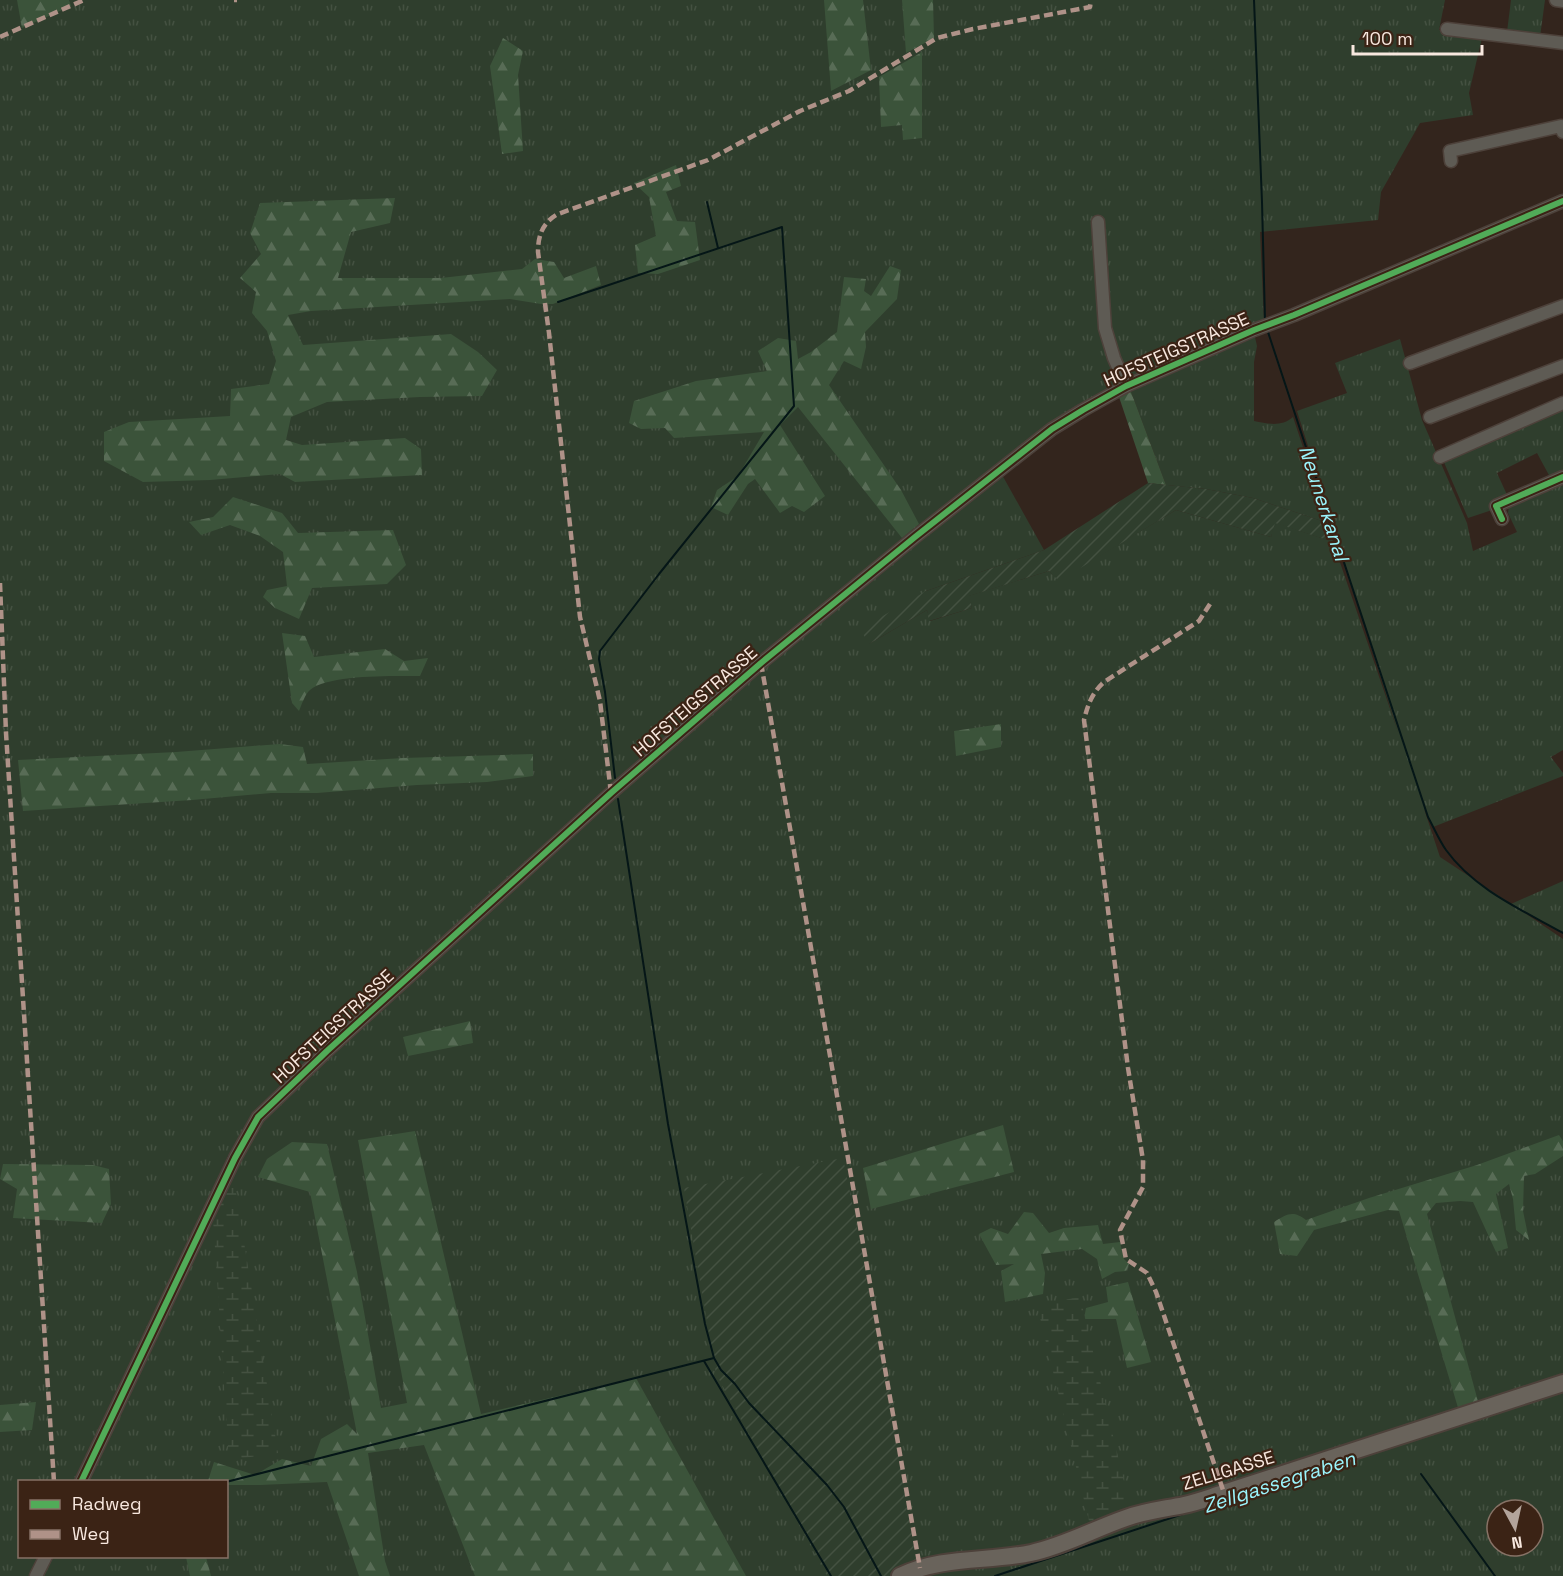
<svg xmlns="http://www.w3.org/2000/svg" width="1563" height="1576" font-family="'Space Grotesk',sans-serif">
	<defs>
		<pattern id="grass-tufts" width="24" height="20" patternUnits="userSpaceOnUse" patternTransform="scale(1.5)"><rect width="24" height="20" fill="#2f3e2d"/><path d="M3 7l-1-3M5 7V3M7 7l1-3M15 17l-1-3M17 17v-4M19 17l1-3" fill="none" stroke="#445141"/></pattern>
		<pattern id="forest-firs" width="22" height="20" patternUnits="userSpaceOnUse" patternTransform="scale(1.5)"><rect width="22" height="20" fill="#3b533a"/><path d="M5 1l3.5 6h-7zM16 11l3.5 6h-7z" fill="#586c56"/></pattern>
		<pattern id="wetland-marsh" width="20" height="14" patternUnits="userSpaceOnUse" patternTransform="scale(1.5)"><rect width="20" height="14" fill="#2f3e2d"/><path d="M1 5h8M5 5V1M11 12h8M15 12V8" fill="none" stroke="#445141"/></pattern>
		<pattern id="garden-furrows" width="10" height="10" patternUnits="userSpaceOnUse" patternTransform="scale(1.5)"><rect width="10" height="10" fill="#2f3e2d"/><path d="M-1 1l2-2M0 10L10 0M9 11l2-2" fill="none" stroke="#445141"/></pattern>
	</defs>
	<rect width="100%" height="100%" fill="#33251d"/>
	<!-- grass -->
	<g fill="url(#grass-tufts)" fill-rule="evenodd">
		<path d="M0,0H1445L1439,30L1482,38L1469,93L1473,115L1420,123L1381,192L1378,220L1260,232L1264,322L1254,333L1257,346L1254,362V421C1268,424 1282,427 1293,417L1328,523L1253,498L1206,489L1166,485L1130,389C1083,409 1040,441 1001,473L1044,550L926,591L869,644L927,610L930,621L972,608L968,596L1049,571L1059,580L1176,510L1271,537L1274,522L1333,542L1399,735L1297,411L1347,393L1335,363L1400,339L1422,420L1467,523L1473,551L1517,532L1508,513L1509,505L1563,478V750L1551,757L1563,773V776L1433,827L1424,809L1440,857L1511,904L1563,881V933L1513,905L1563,939V1576H42L51,1557L226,1556V1482L87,1481L230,1181L261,1103L84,1481L20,1482V1556L50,1557L40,1576H0ZM1497,1510H1533V1546H1497Z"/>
		<polygon points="1511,0 1545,0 1540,37 1507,32"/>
		<polygon points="1563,405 1563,471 1550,477 1537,453 1497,473 1508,497 1490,505 1492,510 1468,518 1443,460"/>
	</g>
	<!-- forest -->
	<g fill="url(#forest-firs)">
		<polygon points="17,0 69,0 71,6 22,28"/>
		<polygon points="824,0 863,0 871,70 831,91"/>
		<polygon points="902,0 933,0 934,38 906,53"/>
		<polygon points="503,38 523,51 518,75 523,151 502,154 490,66"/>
		<polygon points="922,52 922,138 903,140 902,125 881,127 879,77"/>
		<polygon points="676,165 681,186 666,192 677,221 695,222 700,260 658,274 638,273 635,245 656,236 649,197 634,183"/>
		<polygon points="395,198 390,223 351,232 338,278 441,278 522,269 535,259 554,262 564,278 596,266 601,285 553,304 541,304 510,299 311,311 288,315 303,345 451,334 478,352 497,370 482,396 420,397 327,402 291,417 286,440 302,445 405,438 421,449 422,475 295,482 280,474 210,480 143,482 104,461 104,432 129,422 230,416 231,389 269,384 276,361 267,331 252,313 256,292 240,278 261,254 250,233 260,203"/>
		<polygon points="890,266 901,270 897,299 865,332 866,347 861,369 844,361 829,385 901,490 919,524 902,538 798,407 780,425 825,496 804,512 792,506 780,513 755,479 748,484 728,515 711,507 717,490 738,476 764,432 674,438 665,428 641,429 629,423 634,401 696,381 767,371 758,351 778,338 796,341 798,359 811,352 837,332 844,277 866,279 864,291 871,296"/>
		<polygon points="1130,389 1166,485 1148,483 1118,394"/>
		<polygon points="233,497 282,513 298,533 393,530 406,565 387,584 312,588 299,619 275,608 263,597 267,590 287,586 283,552 260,536 230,525 201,535 189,522 213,517"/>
		<path d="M282,633L305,636L314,657L385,649L404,661L428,658L420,676C395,676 328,674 310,690C305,694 302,704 299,711L292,703Z"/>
		<polygon points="1001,724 1001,747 956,756 954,731"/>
		<polygon points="280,744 303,747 307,764 403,758 533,754 533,776 487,782 417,785 317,793 271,793 192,800 23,811 18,760 176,752"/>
		<polygon points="470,1021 473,1043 408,1056 403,1037"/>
		<polygon points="1003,1125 1014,1172 871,1209 863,1168"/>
		<polygon points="415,1131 481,1414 636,1378 746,1576 475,1576 424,1445 368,1453 385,1561 390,1576 359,1576 327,1482 260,1485 227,1485 226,1482 208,1481 214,1462 255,1475 282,1459 311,1466 321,1439 347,1424 357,1434 310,1192 258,1177 267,1159 292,1142 327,1144 357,1272 381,1408 407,1403 358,1140"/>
		<path d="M1559,1135L1563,1141V1156L1535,1174L1524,1176L1523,1211L1529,1240L1516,1230L1513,1199L1509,1184L1496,1194L1508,1248L1496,1252L1473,1202L1460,1201L1436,1203L1427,1214L1479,1405L1459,1411L1399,1211L1388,1210L1314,1230L1297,1256L1280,1254L1274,1222C1287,1214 1293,1210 1306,1220L1369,1198L1477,1165Z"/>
		<polygon points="3,1164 93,1165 109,1169 111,1204 102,1223 13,1218 17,1189 0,1179"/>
		<polygon points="1024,1212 1033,1213 1049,1233 1064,1228 1098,1225 1103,1244 1120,1242 1124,1259 1129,1264 1126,1271 1115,1272 1102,1279 1097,1259 1082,1249 1041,1254 1045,1273 1043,1294 1005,1302 1001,1271 1014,1264 996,1265 979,1234 991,1228 1008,1234"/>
		<polygon points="1128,1282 1151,1362 1127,1368 1116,1319 1084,1319 1086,1308 1108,1302 1106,1287"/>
		<polygon points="36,1402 32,1430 0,1432 0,1405"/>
		<polygon points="186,1557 206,1557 211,1576 190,1576"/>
	</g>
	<!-- wetland -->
	<g fill="url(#wetland-marsh)">
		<polygon points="233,1174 278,1453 229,1460 213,1218"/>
		<polygon points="1080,1297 1130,1507 1090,1525 1037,1305"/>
	</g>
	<!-- garden -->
	<g fill="url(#garden-furrows)">
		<polygon points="1148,483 1206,489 1253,498 1328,523 1333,542 1275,523 1271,537 1176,510 1059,581 1049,571 969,596 972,608 929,621 927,610 869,644 860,629 926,591 1044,550"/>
		<polygon points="843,1158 888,1380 920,1568 900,1576 827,1576 716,1374 684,1188"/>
	</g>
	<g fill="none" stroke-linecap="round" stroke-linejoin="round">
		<!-- stream -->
		<g stroke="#051617" stroke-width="2">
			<polyline points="1254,0 1262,202 1265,321"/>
			<polyline points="707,202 718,248"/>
			<polyline points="558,302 782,227 794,406 659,574 600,651 599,659 605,692 615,778"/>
			<path d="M1267,329L1428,817C1434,828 1439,840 1446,850C1474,889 1522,910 1563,933"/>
			<polyline points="618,799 668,1124 705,1324 714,1358 721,1370 735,1384 749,1403 827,1485 844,1507 881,1576"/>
			<polyline points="263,1104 279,1089"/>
			<polyline points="223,1170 229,1156"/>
			<polyline points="704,1361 831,1576"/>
			<polyline points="1421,1474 1495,1576"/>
			<polyline points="226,1482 714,1358"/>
			<polyline points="995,1576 1186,1513"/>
		</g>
		<defs>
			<g id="minor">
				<polyline points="1556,0 1563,1"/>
				<polyline points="1447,29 1563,43"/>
				<polyline points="1451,161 1450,151 1561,126 1563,132"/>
				<polyline points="1098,222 1105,328 1114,358 1126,386"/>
				<polyline points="1410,363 1563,306"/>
				<polyline points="1430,417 1563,366"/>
				<polyline points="1440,457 1563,403"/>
				<polyline points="1502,519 1496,506 1563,477"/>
				<polyline points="81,1482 235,1158 258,1117 327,1051 611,793 761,663 915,537 1052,429 1083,410 1126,386 1254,330 1294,315 1563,201"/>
				<polyline points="36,1576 46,1556"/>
			</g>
			<path id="major" d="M900,1576C942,1556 987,1562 1031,1553C1064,1546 1094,1529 1126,1518C1145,1511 1165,1509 1184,1505C1198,1502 1211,1497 1224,1493L1563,1383"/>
		</defs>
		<!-- minor casing -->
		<use href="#minor" stroke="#4d413a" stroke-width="15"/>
		<!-- major casing -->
		<use href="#major" stroke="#4d413a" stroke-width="20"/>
		<!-- minor -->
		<use href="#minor" stroke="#5e5b54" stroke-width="12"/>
		<!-- major -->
		<use href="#major" stroke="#69635b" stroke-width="16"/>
		<!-- quiet -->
		<g stroke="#af9288" stroke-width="4.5" stroke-dasharray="9 4.5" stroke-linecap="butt">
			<polyline points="234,0 237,0"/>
			<polyline points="0,37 84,0"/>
			<polyline points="0,583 6,733 54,1482"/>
			<path d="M1210,604L1199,621L1104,682C1092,693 1088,704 1084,720L1128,1068L1143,1160V1187L1120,1230L1126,1259L1147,1273L1156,1292L1224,1493"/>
			<polyline points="761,663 920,1568"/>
			<path d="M611,793L600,701L580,617L549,333L538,252C538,235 543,222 558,214L708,160L800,111L849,91L937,38L973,29L1090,7L1091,0"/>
		</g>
		<defs>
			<g id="cycleway">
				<polyline points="1502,519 1496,506 1563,477"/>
				<polyline points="81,1482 235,1158 258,1117 327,1051 611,793 761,663 915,537 1052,429 1083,410 1126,386 1254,330 1294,315 1563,201"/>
			</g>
		</defs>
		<!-- cycleway casing -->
		<use href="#cycleway" stroke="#3b2315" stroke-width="10"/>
		<!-- cycleway -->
		<use href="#cycleway" stroke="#51ab58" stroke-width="6"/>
	</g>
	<g text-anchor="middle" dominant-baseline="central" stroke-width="4.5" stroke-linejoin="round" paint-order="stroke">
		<!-- street labels -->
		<g font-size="18" fill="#f8e8df" stroke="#3b2315">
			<text transform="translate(1176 349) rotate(-24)">HOFSTEIGSTRASSE</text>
			<text transform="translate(695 701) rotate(-41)">HOFSTEIGSTRASSE</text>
			<text transform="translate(333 1026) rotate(-43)">HOFSTEIGSTRASSE</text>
			<text transform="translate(1228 1470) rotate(-17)">ZELLGASSE</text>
		</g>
		<!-- water labels -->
		<g font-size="20" font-style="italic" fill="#9bf5fd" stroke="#3b2315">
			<text transform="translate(1324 503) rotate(72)">Neunerkanal</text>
			<text transform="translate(1279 1482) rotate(-18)">Zellgassegraben</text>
		</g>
	</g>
	<!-- legend -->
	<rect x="18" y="1480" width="210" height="78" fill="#3b2315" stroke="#877266" stroke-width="1.5"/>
	<rect x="30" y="1500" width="30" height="9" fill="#51ab58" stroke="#877266" stroke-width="1.5"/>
	<text x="72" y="1510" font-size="18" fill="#f8e8df">Radweg</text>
	<rect x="30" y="1530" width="30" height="9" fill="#af9288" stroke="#877266" stroke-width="1.5"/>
	<text x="72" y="1540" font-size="18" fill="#f8e8df">Weg</text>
	<!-- north arrow -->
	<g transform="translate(1515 1528) rotate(172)"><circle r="28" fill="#3b2315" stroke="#877266" stroke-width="1.5"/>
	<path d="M0-4.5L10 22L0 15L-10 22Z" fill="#b3a49b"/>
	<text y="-9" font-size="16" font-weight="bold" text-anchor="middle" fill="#f8e8df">N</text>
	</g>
	<!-- scale -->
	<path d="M1353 45v9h129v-9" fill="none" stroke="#f8e8df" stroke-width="3"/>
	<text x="1362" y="45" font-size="18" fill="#f8e8df" stroke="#3b2315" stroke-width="4.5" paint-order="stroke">100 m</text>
</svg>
